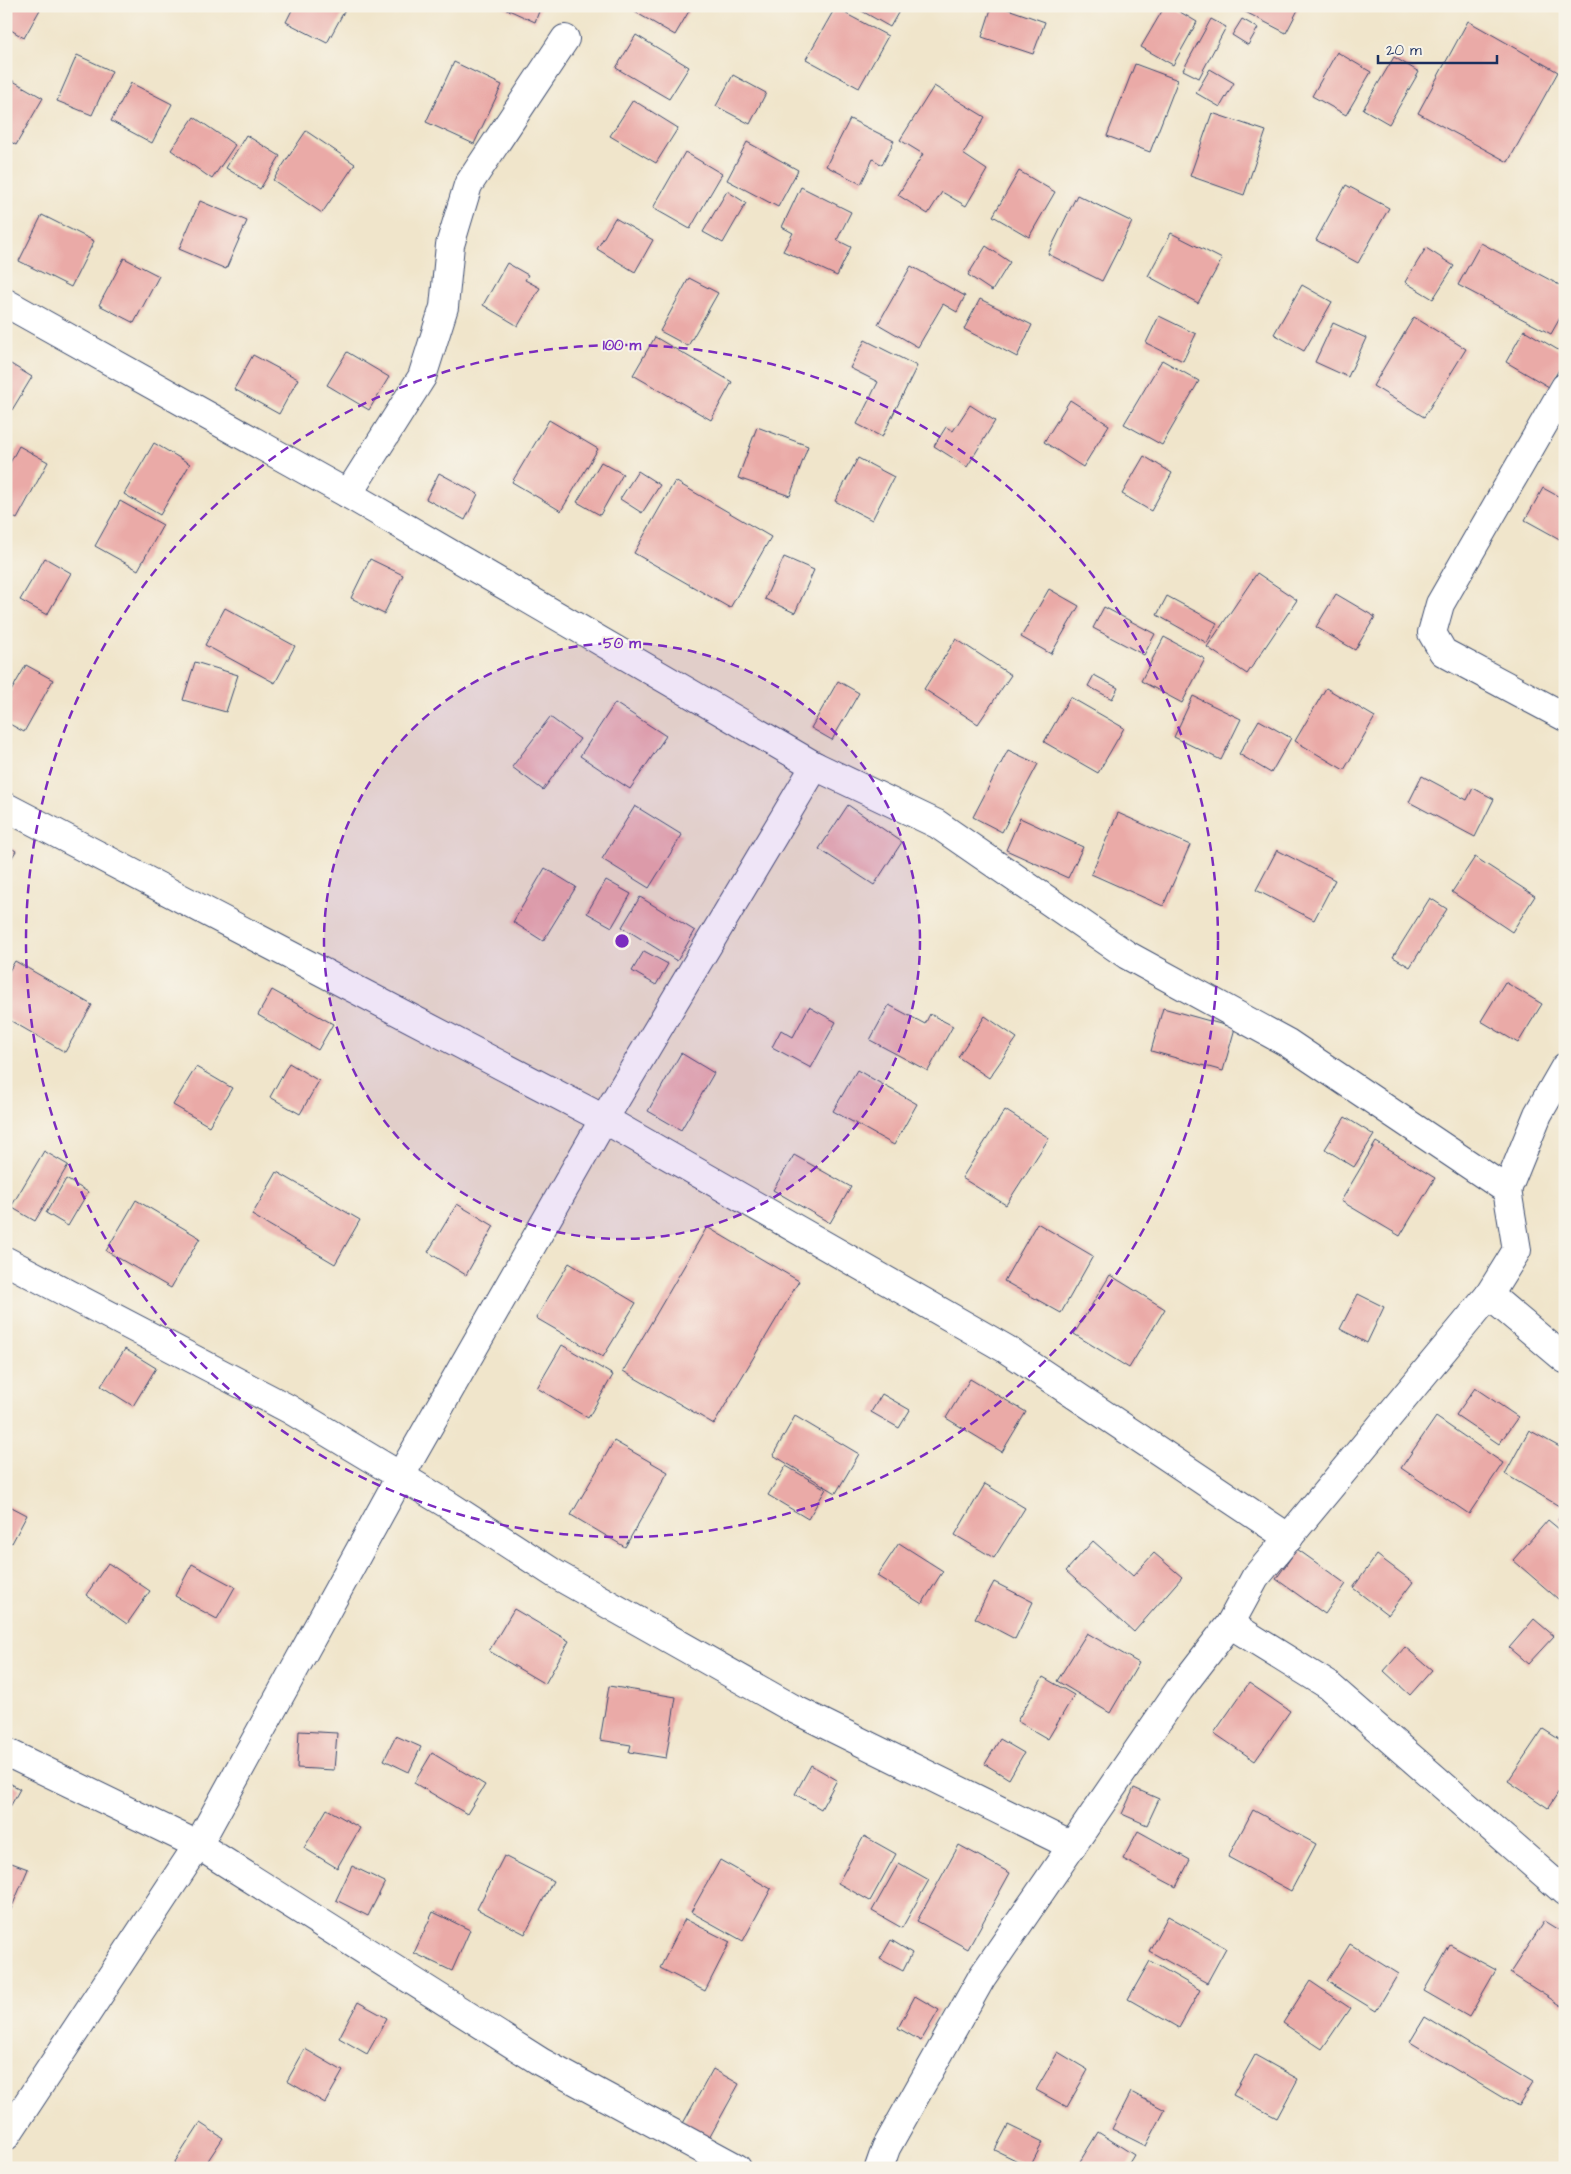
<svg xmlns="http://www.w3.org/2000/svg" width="1571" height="2174" font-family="'Architects Daughter',sans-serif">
	<rect width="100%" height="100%" fill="#f7f3e8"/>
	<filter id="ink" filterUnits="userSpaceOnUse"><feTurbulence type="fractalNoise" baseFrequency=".02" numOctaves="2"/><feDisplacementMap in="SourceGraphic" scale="10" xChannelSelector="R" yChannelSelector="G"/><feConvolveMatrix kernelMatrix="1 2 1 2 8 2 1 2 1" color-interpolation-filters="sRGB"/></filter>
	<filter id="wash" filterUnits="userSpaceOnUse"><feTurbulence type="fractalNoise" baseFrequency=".0096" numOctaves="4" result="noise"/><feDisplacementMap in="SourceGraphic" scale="20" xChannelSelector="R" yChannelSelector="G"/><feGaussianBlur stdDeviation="1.12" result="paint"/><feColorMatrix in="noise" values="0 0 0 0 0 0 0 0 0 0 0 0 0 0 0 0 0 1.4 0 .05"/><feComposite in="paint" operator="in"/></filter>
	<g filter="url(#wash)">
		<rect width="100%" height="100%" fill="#f0e5cb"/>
		<g id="blocks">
			<!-- building -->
			<g fill="#eaaaa7">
				<polygon points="6,6 42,6 24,38 6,27"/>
				<polygon points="294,6 347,6 327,43 286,22"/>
				<polygon points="500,6 541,6 535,22"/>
				<polygon points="639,6 692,6 675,35 635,12"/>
				<polygon points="853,6 902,6 890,27"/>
				<polygon points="992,6 999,6 1045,22 1033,54 982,37"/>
				<polygon points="1165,6 1170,6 1197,22 1173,65 1141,47"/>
				<polygon points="1234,6 1300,6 1286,33"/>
				<polygon points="835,8 888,36 859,88 806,59"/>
				<polygon points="1211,19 1226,27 1199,78 1183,70"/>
				<polygon points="1242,19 1258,28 1248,45 1232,35"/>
				<polygon points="1468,21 1558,72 1508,162 1418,113"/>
				<polygon points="636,35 689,67 669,99 616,68"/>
				<polygon points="1337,52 1371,72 1346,115 1312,96"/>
				<polygon points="77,55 112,71 92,115 57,101"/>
				<polygon points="1394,57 1419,72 1389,124 1363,109"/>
				<polygon points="454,62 502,85 474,144 426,122"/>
				<polygon points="1135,64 1178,80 1150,152 1107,136"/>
				<polygon points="1210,69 1234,83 1220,107 1196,93"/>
				<polygon points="733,75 766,93 750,124 716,106"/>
				<polygon points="6,77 43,98 16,145 6,139"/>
				<polygon points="131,83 172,104 152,143 111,121"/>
				<polygon points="934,86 985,117 963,154 987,170 966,206 942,192 928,214 898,195 923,154 900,140"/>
				<polygon points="633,100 678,128 656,163 610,136"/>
				<polygon points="1212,113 1266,131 1244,195 1190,176"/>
				<polygon points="194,117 235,145 212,179 171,150"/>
				<polygon points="850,119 894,141 882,165 873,159 861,184 826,166"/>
				<polygon points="306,131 355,164 322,213 273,180"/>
				<polygon points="246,135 280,156 260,189 226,168"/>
				<polygon points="747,142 798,170 778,207 727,180"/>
				<polygon points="685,152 722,174 690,229 653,208"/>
				<polygon points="1019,171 1055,192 1029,237 993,216"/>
				<polygon points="1346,185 1389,208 1358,263 1316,240"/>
				<polygon points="801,187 851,212 837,240 851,247 837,276 783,251 793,233 782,227"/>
				<polygon points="727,191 746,203 723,243 703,232"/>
				<polygon points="1077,195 1132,222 1102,281 1048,254"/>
				<polygon points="200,201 247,221 226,269 179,249"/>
				<polygon points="42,215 94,241 71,287 19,261"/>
				<polygon points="615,218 653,240 635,272 597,249"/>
				<polygon points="1171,233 1222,259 1198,303 1148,276"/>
				<polygon points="1481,243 1565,288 1565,309 1551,334 1458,285"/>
				<polygon points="986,246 1010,262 992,291 968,275"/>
				<polygon points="1426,248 1454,266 1433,299 1405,282"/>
				<polygon points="124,258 159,276 134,323 99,305"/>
				<polygon points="507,263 528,275 525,280 540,288 518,326 483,305"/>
				<polygon points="911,266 965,296 957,312 943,304 918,347 878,324"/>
				<polygon points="689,278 718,293 688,346 660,331"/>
				<polygon points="1302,285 1332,302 1304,351 1274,334"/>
				<polygon points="980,299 1032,325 1017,357 964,329"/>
				<polygon points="1159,316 1196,334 1183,361 1146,343"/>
				<polygon points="1414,317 1466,349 1424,417 1373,386"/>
				<polygon points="1333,323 1366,338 1348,377 1315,362"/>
				<polygon points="1524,330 1565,354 1565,359 1549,387 1506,362"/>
				<polygon points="655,337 732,382 711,420 633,375"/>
				<polygon points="865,340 917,366 882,437 857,424 878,382 850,368"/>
				<polygon points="347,352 389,377 369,410 327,385"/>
				<polygon points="253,355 298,379 279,414 234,389"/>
				<polygon points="1162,360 1199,381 1162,445 1124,424"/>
				<polygon points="6,361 32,377 12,410 6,406"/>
				<polygon points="1070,400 1109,425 1083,467 1044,442"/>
				<polygon points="970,405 995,421 967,467 934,446 946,427 953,431"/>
				<polygon points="549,420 598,449 561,511 512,482"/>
				<polygon points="757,427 808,446 790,496 738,478"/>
				<polygon points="154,443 190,464 160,515 124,494"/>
				<polygon points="19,446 48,462 17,519 6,513 6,470"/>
				<polygon points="1144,456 1172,473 1151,511 1122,494"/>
				<polygon points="858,458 894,477 872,520 835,501"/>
				<polygon points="601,462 623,474 600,515 577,502"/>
				<polygon points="638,471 660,485 642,513 620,499"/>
				<polygon points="439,473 478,494 465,520 426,499"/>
				<polygon points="675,481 771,537 730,608 634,553"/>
				<polygon points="1543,488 1565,500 1565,542 1525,520"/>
				<polygon points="120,501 163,525 138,570 95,546"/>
				<polygon points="784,557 814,570 795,613 765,599"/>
				<polygon points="45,558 71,573 47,615 20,600"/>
				<polygon points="370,559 403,575 384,614 351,598"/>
				<polygon points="1257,573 1297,600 1247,674 1207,647"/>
				<polygon points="1049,589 1079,606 1051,654 1021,637"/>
				<polygon points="1336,594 1375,617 1355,650 1316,627"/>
				<polygon points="1167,596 1217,623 1207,643 1157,615"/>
				<polygon points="1104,607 1155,634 1144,655 1093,628"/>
				<polygon points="225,608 295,646 275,683 205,645"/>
				<polygon points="1164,637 1205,659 1182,703 1141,681"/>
				<polygon points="956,639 1011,675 978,724 924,689"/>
				<polygon points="195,662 238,675 226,712 183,700"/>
				<polygon points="26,665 53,680 24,732 6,722 6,700"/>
				<polygon points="1094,675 1118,688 1112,699 1088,686"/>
				<polygon points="838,681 859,693 832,740 811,728"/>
				<polygon points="1326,688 1375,717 1344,770 1295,741"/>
				<polygon points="1193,696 1241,719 1221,760 1174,737"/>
				<polygon points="1070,697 1124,728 1098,773 1044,742"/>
				<polygon points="615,703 666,736 630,789 580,756"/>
				<polygon points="550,717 580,739 543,790 512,767"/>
				<polygon points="1259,720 1291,738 1271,773 1239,754"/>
				<polygon points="1008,750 1038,764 1002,832 973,817"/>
				<polygon points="1422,776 1467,800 1473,788 1494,799 1475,837 1409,802"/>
				<polygon points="848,805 902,842 874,885 819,849"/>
				<polygon points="635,806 682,835 649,888 602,859"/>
				<polygon points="1118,813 1190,845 1163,906 1091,874"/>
				<polygon points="1020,818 1083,847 1068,878 1006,850"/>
				<polygon points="6,845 16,851 6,867"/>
				<polygon points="1277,850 1335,880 1314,920 1256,890"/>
				<polygon points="1475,857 1535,896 1512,932 1452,892"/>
				<polygon points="545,868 576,887 543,941 513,922"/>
				<polygon points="606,880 631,894 612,927 587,913"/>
				<polygon points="640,897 695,931 677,961 622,927"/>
				<polygon points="1430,898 1447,909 1410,967 1393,957"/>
				<polygon points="644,951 668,964 656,985 632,971"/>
				<polygon points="15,961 92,1005 65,1052 6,1018 6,976"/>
				<polygon points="1505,982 1542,1004 1518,1043 1481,1021"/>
				<polygon points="272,990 333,1024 318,1050 258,1015"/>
				<polygon points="889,1005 925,1024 930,1014 953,1026 928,1071 870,1040"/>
				<polygon points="809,1007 836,1022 811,1068 772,1047 781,1030 793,1037"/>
				<polygon points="1163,1008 1235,1028 1223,1071 1151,1051"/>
				<polygon points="985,1016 1017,1038 989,1078 958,1057"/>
				<polygon points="681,1053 714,1073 681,1130 648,1111"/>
				<polygon points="289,1063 319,1081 300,1114 270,1097"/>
				<polygon points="196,1067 232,1088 209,1126 173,1105"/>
				<polygon points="857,1070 917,1104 894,1145 833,1111"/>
				<polygon points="1005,1110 1049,1138 1006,1205 962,1178"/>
				<polygon points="1345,1117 1374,1135 1354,1167 1325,1149"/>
				<polygon points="1376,1142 1435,1178 1400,1236 1341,1201"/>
				<polygon points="44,1151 68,1165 35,1221 11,1207"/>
				<polygon points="794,1155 851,1187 830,1223 773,1190"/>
				<polygon points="277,1172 360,1220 335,1264 252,1215"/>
				<polygon points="66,1179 88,1192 68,1226 46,1213"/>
				<polygon points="136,1200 200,1238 171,1288 106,1251"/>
				<polygon points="457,1204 494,1226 466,1275 428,1252"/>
				<polygon points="1037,1223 1093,1256 1061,1313 1004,1281"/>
				<polygon points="707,1227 799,1281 714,1424 623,1371"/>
				<polygon points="569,1263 636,1303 603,1357 536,1318"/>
				<polygon points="1110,1275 1165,1309 1129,1368 1074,1334"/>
				<polygon points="1358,1294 1384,1307 1367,1343 1340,1329"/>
				<polygon points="562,1345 613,1375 588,1418 537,1388"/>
				<polygon points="125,1349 156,1368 133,1406 101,1386"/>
				<polygon points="970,1379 1026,1412 1002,1452 946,1418"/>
				<polygon points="1475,1388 1518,1417 1499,1444 1456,1415"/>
				<polygon points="882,1394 910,1410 899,1428 871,1412"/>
				<polygon points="795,1416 859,1454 836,1493 773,1455"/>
				<polygon points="1436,1417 1503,1463 1469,1514 1401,1468"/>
				<polygon points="1529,1430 1565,1450 1565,1497 1559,1506 1505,1474"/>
				<polygon points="614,1441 668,1472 625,1547 571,1515"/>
				<polygon points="786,1466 826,1489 808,1519 768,1495"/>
				<polygon points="985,1484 1025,1508 994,1558 955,1535"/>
				<polygon points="6,1504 27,1515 12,1543 6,1540"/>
				<polygon points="1565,1510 1565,1525 1558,1520"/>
				<polygon points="1548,1520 1565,1534 1565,1605 1513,1560"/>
				<polygon points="1093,1541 1133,1576 1154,1553 1182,1577 1134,1632 1066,1571"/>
				<polygon points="899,1543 943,1571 922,1604 877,1576"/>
				<polygon points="1297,1549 1346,1584 1325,1614 1276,1579"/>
				<polygon points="1377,1555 1413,1582 1388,1615 1353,1588"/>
				<polygon points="108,1563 150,1591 127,1624 86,1595"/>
				<polygon points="192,1564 235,1587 217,1619 175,1596"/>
				<polygon points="994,1582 1033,1602 1015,1639 975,1618"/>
				<polygon points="514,1609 569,1641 545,1684 489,1651"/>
				<polygon points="1534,1619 1554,1636 1528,1664 1509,1648"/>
				<polygon points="1087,1633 1139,1663 1110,1713 1057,1681"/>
				<polygon points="1405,1647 1432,1670 1410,1695 1384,1671"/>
				<polygon points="1043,1677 1074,1695 1048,1739 1017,1721"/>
				<polygon points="1249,1683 1290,1711 1255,1761 1214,1733"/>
				<polygon points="609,1686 676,1697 666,1758 629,1752 631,1745 600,1740"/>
				<polygon points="1543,1729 1565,1743 1565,1782 1548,1808 1508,1781"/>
				<polygon points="299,1731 337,1733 334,1770 297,1768"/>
				<polygon points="396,1736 421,1747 409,1772 384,1760"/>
				<polygon points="1000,1739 1024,1753 1009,1779 985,1764"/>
				<polygon points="432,1753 485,1785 467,1814 414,1783"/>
				<polygon points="811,1765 837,1780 821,1809 795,1794"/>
				<polygon points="6,1781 20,1789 6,1814"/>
				<polygon points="1134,1788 1159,1799 1147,1825 1122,1814"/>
				<polygon points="327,1809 360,1828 337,1868 304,1848"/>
				<polygon points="1253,1810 1316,1844 1291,1891 1228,1857"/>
				<polygon points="1138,1831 1190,1860 1176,1887 1123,1859"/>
				<polygon points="864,1836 896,1854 870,1901 838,1883"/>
				<polygon points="959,1845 1010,1873 968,1949 917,1921"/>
				<polygon points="504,1856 553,1881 525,1934 477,1909"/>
				<polygon points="720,1860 771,1889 743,1941 691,1912"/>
				<polygon points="6,1861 28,1869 6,1921"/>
				<polygon points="899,1863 929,1880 902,1928 872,1911"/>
				<polygon points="352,1866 385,1882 368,1916 336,1900"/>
				<polygon points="433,1912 470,1930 452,1971 414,1953"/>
				<polygon points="1168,1916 1226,1948 1207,1983 1149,1951"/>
				<polygon points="685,1919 730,1942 705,1991 660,1968"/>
				<polygon points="1544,1921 1565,1934 1565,2002 1562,2006 1510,1973"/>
				<polygon points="891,1940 912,1953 903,1971 880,1959"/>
				<polygon points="1350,1944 1398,1974 1376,2011 1327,1981"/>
				<polygon points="1450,1945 1496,1970 1469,2017 1424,1991"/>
				<polygon points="1150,1961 1200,1990 1179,2028 1128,1999"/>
				<polygon points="1310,1981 1350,2008 1322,2049 1283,2023"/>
				<polygon points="915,1996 939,2010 921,2041 898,2028"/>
				<polygon points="358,2002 387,2018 367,2054 339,2038"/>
				<polygon points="1425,2017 1533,2083 1518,2107 1410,2042"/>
				<polygon points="305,2049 343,2071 325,2103 287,2081"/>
				<polygon points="1058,2052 1088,2070 1067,2107 1036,2090"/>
				<polygon points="1255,2055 1298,2079 1277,2118 1233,2095"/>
				<polygon points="713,2069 739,2084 707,2142 681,2127"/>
				<polygon points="1131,2092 1165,2110 1146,2146 1112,2129"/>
				<polygon points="200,2123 223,2138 203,2168 171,2168"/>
				<polygon points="1008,2125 1043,2142 1030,2167 995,2150"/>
				<polygon points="1098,2132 1134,2155 1126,2168 1076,2168"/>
			</g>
		</g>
	</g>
	<g filter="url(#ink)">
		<use href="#blocks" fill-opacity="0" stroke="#3b4a6e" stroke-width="1"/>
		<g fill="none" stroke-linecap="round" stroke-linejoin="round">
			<defs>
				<g id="minor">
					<polyline points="6,303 348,494 815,766 937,824 1127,955 1288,1043 1507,1190 1517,1250 1489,1295 1255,1578 1230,1624 1179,1690 982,1977 886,2148 879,2168"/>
					<polyline points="1565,387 1440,604 1432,633 1443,652 1565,717"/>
					<polyline points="348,494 422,377 444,307 450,245 468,185 565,39"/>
					<polyline points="6,807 604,1119 1006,1349 1289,1538"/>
					<polyline points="1507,1190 1538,1114 1565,1067"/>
					<polyline points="6,1261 289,1409 447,1504 555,1574 792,1708 1072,1846"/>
					<polyline points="1489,1295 1565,1359"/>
					<polyline points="1230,1624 1328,1685 1565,1892"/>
					<polyline points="6,1752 198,1845 541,2062 737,2168"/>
					<polyline points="6,2136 198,1845 401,1475 604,1119 815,766"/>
				</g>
			</defs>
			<!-- minor casing -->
			<use href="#minor" stroke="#3b4a6e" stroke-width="30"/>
			<!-- minor -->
			<use href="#minor" stroke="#fff" stroke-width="28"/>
		</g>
	</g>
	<!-- distance rings -->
	<circle cx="622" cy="941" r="298" fill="#7b2cbf" fill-opacity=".12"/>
	<g fill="none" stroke="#7b2cbf" stroke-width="2.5" stroke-dasharray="9 6">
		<circle cx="622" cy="941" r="298"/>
		<circle cx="622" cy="941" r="596"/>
	</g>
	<circle cx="622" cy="941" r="8" fill="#7b2cbf" stroke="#f7f3e8" stroke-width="2.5"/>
	<g font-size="15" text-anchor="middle" font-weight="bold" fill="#7b2cbf" stroke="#f7f3e8" stroke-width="4" stroke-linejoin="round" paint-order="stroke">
		<text x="622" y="350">100 m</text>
		<text x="622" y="648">50 m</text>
	</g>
	<!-- margin -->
	<rect width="1571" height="2174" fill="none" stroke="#f7f3e8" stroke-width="25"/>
	<!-- scale -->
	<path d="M1378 55v8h119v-8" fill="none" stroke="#1b2f5e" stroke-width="2.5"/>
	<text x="1386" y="55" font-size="15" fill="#1b2f5e" stroke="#f7f3e8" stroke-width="4" paint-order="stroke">20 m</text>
</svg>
